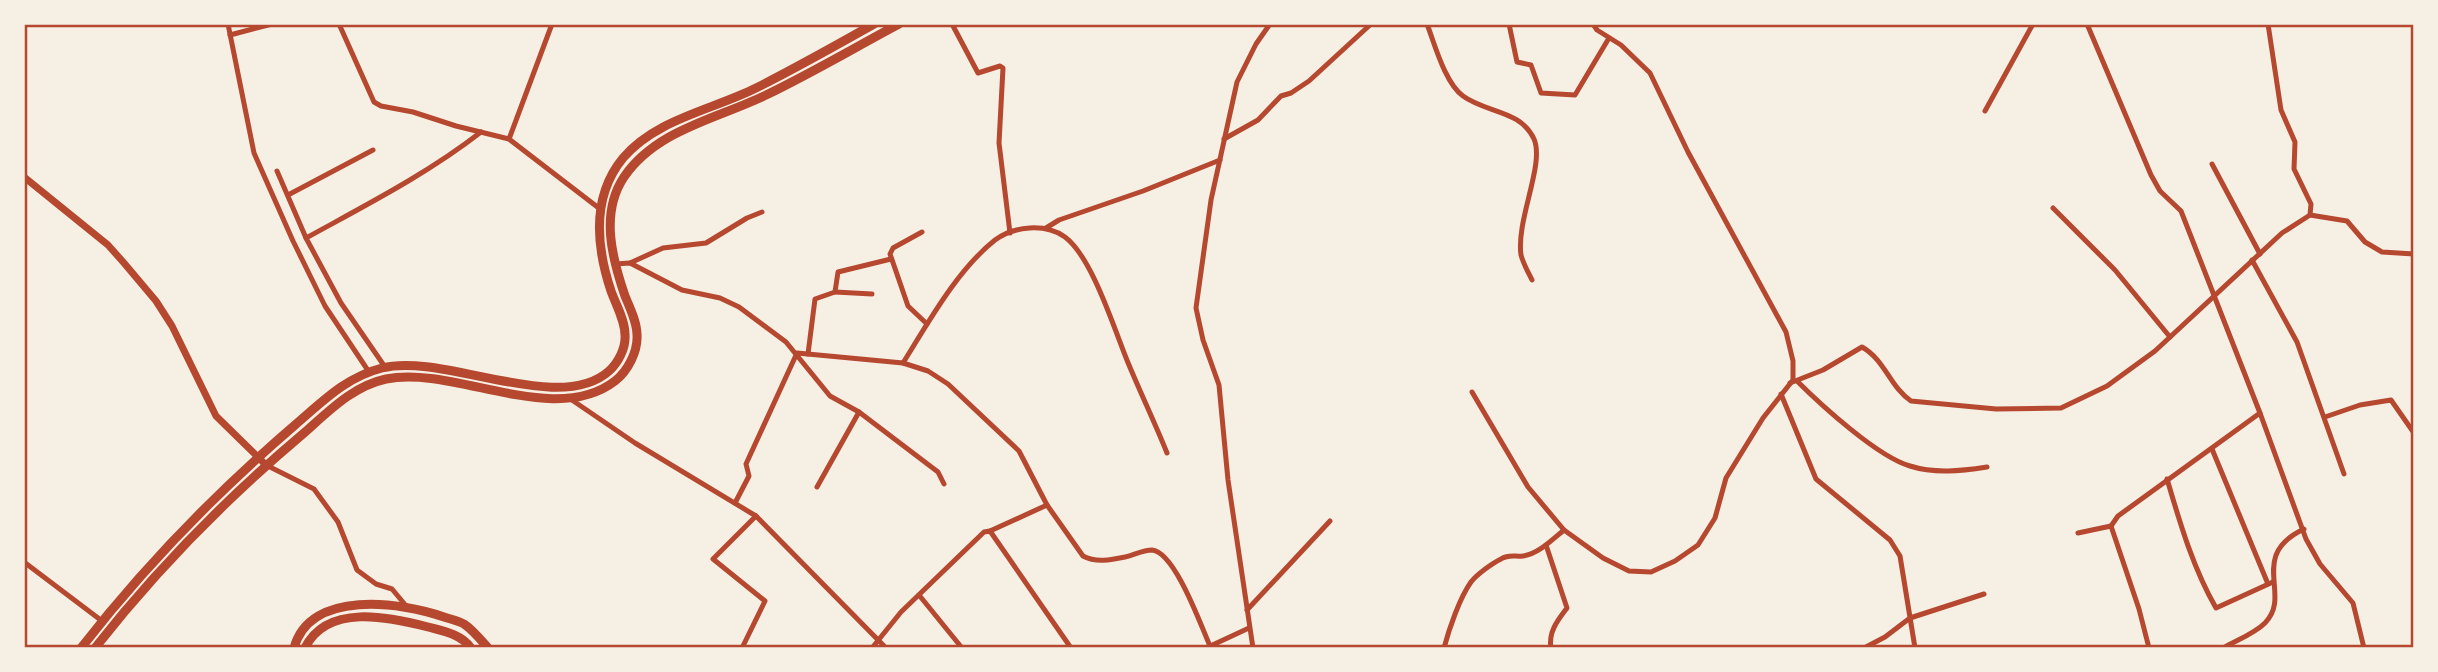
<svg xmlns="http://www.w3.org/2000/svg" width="2438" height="672" font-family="Lato,sans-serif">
	<rect width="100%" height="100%" fill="#f6efe4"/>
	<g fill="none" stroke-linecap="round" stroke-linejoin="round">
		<!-- minor -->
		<g stroke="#b5482f" stroke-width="5">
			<polyline points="228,24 254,153 293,241 325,306 369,372"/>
			<polyline points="339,24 374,102 381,106 413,112 456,126 509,139 600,209"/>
			<polyline points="952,24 978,73 1000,66 1003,68 999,143 1010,233"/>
			<path d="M1427,24C1435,45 1445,83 1463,96C1486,113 1521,110 1534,139C1545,164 1516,220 1521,255C1523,263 1528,272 1532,280"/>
			<polyline points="1509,24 1517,62 1531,65 1541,93 1575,95 1609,38"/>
			<polyline points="2087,24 2151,175 2160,191 2181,211 2260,413 2118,516 2111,526 2139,609 2149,648"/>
			<polyline points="230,35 272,24"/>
			<polyline points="1985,111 2033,24"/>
			<polyline points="509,139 552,24"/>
			<polyline points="1224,139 1258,120 1281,96 1291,93 1309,81 1371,24"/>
			<polyline points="2212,164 2260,254"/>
			<polyline points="277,171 306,238"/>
			<polyline points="288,195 373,150"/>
			<polyline points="2053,208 2115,270 2170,337"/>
			<polyline points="2310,215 2347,221 2365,242 2382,252 2414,254"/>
			<polyline points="1046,228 1059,220 1143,191 1220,160"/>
			<polyline points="922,232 893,248 890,254 908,306 927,324"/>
			<polyline points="2252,260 2297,342 2344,474"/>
			<polyline points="630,263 663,248 706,243 747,218 762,212"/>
			<polyline points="615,264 630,263 682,290 720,298 739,307 786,342 830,396 859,412 938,472 944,484"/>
			<polyline points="835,292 872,294"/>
			<polyline points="808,354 815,299 835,292 838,272 891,259"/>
			<path d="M903,363C928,323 957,270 995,240C1014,226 1045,223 1065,237C1093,258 1115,332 1129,365C1141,394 1155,423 1167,453"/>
			<path d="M385,367L341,303L306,238C366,205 427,174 481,132"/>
			<path d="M1797,381C1821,405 1878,457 1910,466C1935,474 1961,471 1987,467"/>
			<path d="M1790,383L1823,370L1862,347C1885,360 1890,387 1911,401L1996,409L2061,408L2107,386L2155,351L2282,233L2310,215L2311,204L2294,169L2295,142L2281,110L2268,24"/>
			<polyline points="1472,392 1528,487 1564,530 1603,558 1629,571 1651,572 1675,561 1698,545 1715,518 1726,478 1763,418 1793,380 1793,361 1786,332 1688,152 1650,73 1621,45 1597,30 1593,24"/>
			<polyline points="1781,394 1816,479 1890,540 1900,556 1915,648"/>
			<polyline points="569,398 635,443 756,516 886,648"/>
			<polyline points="2260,413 2306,539 2320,564 2353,603 2364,648"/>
			<polyline points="2325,417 2360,405 2391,400 2414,433"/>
			<polyline points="2212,449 2268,584"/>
			<polyline points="266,465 314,489 338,522 357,570 376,584 392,589 407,607"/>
			<path d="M2167,479C2180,523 2193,568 2216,608L2273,582"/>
			<polyline points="817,487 859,412"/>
			<polyline points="735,503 749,476 746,464 797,353 903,363 928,371 948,384 1019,451 1047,505 990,531"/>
			<path d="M1047,505L1083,556C1096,563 1111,560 1125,557C1133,555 1144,550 1152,550C1175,552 1201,626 1210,646"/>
			<polyline points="2078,533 2111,526"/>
			<path d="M1546,545L1567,608C1558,620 1548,632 1551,648"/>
			<polyline points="24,562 102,621"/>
			<polyline points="919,595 962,648"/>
			<polyline points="1247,610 1330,521"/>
			<polyline points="742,648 765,601 713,559 756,516"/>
			<polyline points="872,648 901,612 984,532 990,531 1071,648"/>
			<polyline points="1206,648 1249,628"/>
			<polyline points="1253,648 1228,480 1219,385 1203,340 1196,308 1211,200 1237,82 1256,44 1270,24"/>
			<path d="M1444,648C1449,629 1460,597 1471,582C1477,574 1493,563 1501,559C1509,554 1515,557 1523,556C1538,554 1552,540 1564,530"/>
			<polyline points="1864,648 1885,637 1910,618 1984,594"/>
			<path d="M2223,648C2237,640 2254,634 2265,623C2293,595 2247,556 2304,529"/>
		</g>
		<!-- tertiary -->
		<polyline stroke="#b5482f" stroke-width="7" points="24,177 108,245 124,263 156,301 172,326 216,416 266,465"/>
		<!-- trunk -->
		<g stroke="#b5482f" stroke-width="9">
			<path d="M81,648C144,567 217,492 295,425C322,402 346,377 382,368C443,352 559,416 609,371C618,363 626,348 625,335C625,320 616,305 611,291C596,246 591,197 623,158C656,119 712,110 756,88C796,68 835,46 874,24"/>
			<path d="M95,648C157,569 228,497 304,433C329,411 353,386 386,379C454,365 554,428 615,381C628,371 638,351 637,335C637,322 630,308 625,296C612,258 600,213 624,177C656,130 716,119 764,96C810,74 854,48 899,24"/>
			<path d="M294,648C310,589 401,602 444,617C450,619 459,621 464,624C473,630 481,640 488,648"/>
			<path d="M305,648C327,603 389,617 428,627C443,631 461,634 471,648"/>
		</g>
	</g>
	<!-- border -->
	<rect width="2438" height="672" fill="none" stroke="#f6efe4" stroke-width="52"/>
	<rect x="26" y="26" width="2386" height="620" fill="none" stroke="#b5482f" stroke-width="2.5"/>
</svg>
